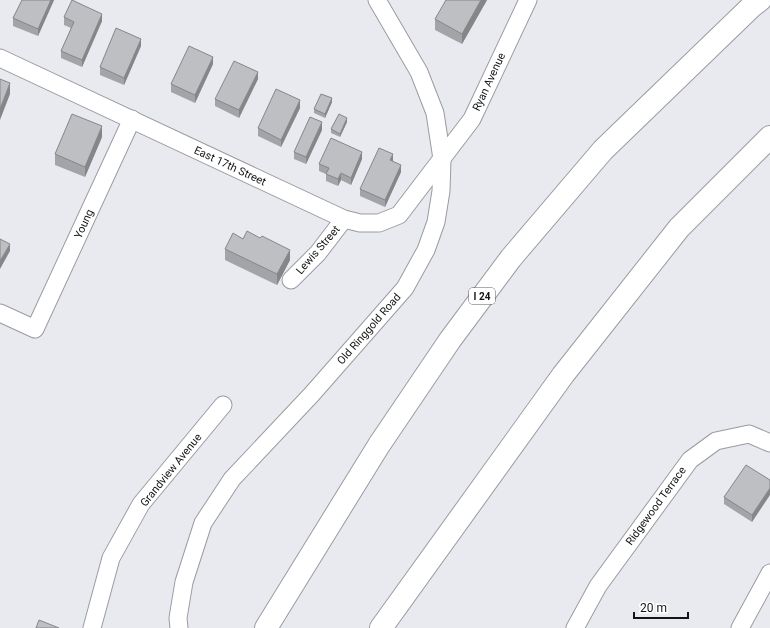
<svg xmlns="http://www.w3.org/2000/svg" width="770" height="628" font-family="Roboto,sans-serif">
	<rect width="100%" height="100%" fill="#e8eaef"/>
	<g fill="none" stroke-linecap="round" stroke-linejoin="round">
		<defs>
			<g id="minor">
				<polyline points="0,58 344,219 360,223 379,223 399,215 472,119 528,0"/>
				<polyline points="291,280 318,253 344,219"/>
				<polyline points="0,313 35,329 132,119"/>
				<polyline points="92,628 111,558 141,504 223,405"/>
				<polyline points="179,628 178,618 184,582 203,523 232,479 312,394 405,288 426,250 436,222 441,191 442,159 435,113 419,72 377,0"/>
				<polyline points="575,628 598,586 690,460 716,441 749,434 770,443"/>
				<polyline points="740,628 770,573"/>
			</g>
			<g id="motorway">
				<polyline points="266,628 379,445 450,340 511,258 603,150 751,7 760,0"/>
				<polyline points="381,628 563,375 679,228 770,137"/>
			</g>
		</defs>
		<!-- minor casing -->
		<use href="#minor" stroke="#999ca0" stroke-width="19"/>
		<!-- motorway casing -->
		<use href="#motorway" stroke="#999ca0" stroke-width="24"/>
		<!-- minor -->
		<use href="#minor" stroke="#fff" stroke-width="17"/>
		<!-- motorway -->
		<use href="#motorway" stroke="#fff" stroke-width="22"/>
	</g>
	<!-- wall -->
	<g fill="#a3a4a8">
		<polygon points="22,0 54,0 38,36 13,26 13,18"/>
		<polygon points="487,0 462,44 435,30 435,19"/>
		<polygon points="64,17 102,21 82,67 61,58 61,51 71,28 64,25"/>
		<polygon points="141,46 124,85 100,75 100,67"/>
		<polygon points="213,64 195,103 171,92 171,84"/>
		<polygon points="258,79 239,118 215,106 215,99"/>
		<polygon points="332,102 325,118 314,113 314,109"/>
		<polygon points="300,108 281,147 258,136 258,128"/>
		<polygon points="347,122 340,137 331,133 331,129"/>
		<polygon points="322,130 306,164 294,159 294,152"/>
		<polygon points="102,137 85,177 55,165 55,154"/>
		<polygon points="362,159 351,185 341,180 338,186 326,181 326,174 319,171 319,164"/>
		<polygon points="393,161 401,172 385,207 360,196 360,189"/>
		<polygon points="243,239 290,260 277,285 225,260 225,249"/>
		<polygon points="770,480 752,522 724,504 724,497"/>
	</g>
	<!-- shaded-wall -->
	<g fill="#848688">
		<polygon points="51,0 54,0 38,36 38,29"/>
		<polygon points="481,0 487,0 462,44 462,34"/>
		<polygon points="102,14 102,21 82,67 82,60"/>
		<polygon points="141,39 141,46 124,85 124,78"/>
		<polygon points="213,57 213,64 195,103 195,95"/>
		<polygon points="258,72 258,79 239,118 239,110"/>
		<polygon points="10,83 10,94 0,120 0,109"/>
		<polygon points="332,98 332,102 325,118 325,114"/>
		<polygon points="300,100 300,108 281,147 281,140"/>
		<polygon points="347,118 347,122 340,137 340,134"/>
		<polygon points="322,122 322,130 306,164 306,157"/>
		<polygon points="102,126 102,137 85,177 85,167"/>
		<polygon points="362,152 362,159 351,185 351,178"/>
		<polygon points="393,154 393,162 390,160"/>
		<polygon points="401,165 401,172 385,207 385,200"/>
		<polygon points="341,173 341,180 338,186 338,179"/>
		<polygon points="10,244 10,251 0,269 0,261"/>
		<polygon points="290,250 290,260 277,285 277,274"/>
		<polygon points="770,488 770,495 752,522 752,515"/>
	</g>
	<!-- building -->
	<g fill="#bdbfc3" stroke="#848688">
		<polygon points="22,0 51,0 38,29 13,18"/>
		<polygon points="72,0 102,14 82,60 61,51 74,22 64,17"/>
		<polygon points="446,0 481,0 462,34 435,19"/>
		<polygon points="116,28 141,39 124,78 100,67"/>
		<polygon points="189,46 213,57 195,95 171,84"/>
		<polygon points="234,61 258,72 239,110 215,99"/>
		<polygon points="0,79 10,83 0,109"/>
		<polygon points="276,89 300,100 281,140 258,128"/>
		<polygon points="321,94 332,98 325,114 314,109"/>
		<polygon points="72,114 102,126 85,167 55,154"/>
		<polygon points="339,114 347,118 340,134 331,129"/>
		<polygon points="310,117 322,122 306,157 294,152"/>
		<polygon points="331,138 362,152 351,178 341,173 338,179 326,174 329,168 319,164"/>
		<polygon points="379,148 393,154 390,160 401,165 385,200 360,189"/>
		<polygon points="247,231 260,238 262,236 290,250 277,274 225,249 233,233 243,239"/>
		<polygon points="0,239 10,244 0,261"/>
		<polygon points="746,465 770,480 770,488 752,515 724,497"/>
		<polygon points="39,620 59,628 36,628"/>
	</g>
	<g text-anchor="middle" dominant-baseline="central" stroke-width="4" stroke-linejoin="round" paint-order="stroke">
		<!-- shield labels -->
		<rect fill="#fff" stroke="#5a5a5b" stroke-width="1" x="469" y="288" width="26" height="16" rx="3"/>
		<g font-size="10" font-weight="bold" fill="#131415">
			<text x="482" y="296">I 24</text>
		</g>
		<!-- street labels -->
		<g font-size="11" fill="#131415" stroke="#fff">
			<text transform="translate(489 82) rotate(-65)">Ryan Avenue</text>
			<text transform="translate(230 166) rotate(25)">East 17th Street</text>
			<text transform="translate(84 224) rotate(-65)">Young</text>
			<text transform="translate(318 250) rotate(-49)">Lewis Street</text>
			<text transform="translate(369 329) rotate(-49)">Old Ringgold Road</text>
			<text transform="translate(171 470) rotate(-51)">Grandview Avenue</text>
			<text transform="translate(656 506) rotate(-54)">Ridgewood Terrace</text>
		</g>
	</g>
	<!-- scale -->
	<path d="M634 612v6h54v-6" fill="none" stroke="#131415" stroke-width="2"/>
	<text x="640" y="612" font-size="12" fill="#131415" stroke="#ffffff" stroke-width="3" paint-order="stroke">20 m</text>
</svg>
